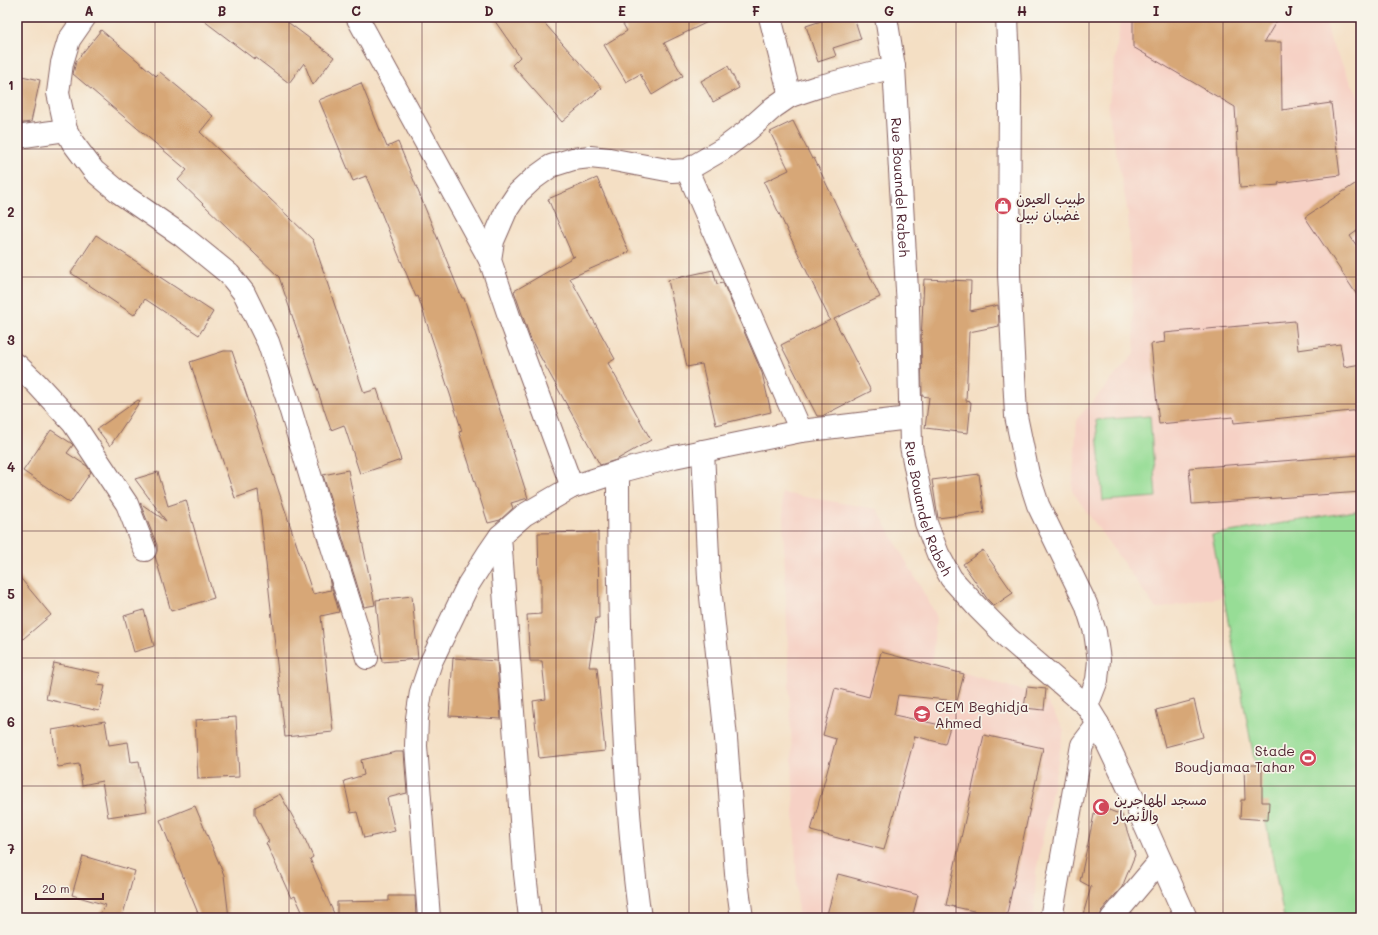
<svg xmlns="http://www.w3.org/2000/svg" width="1378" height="935" font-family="Mali,'Playpen Sans Arabic',sans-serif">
	<rect width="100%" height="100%" fill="#f7f3e8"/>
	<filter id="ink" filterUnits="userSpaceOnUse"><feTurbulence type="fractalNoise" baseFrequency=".025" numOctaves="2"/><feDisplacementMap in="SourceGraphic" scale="8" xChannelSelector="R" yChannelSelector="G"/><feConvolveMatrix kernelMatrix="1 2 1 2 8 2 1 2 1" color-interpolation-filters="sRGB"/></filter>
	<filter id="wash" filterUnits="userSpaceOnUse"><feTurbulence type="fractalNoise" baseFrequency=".012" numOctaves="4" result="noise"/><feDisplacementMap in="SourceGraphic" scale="16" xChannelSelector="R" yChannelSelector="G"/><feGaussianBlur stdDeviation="0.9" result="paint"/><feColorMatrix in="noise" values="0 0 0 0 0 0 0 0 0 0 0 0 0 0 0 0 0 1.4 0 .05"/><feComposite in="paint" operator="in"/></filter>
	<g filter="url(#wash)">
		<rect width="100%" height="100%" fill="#f4dfc4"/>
		<!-- built -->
		<g fill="#f6d1c5">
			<polygon points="1121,17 1325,17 1331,42 1361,102 1361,510 1212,535 1224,597 1156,609 1072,491 1077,419 1135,353 1128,213 1108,110"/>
			<polygon points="782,493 877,509 936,615 932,663 1044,697 1064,730 1036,872 1034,918 798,918"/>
		</g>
		<!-- green -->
		<g fill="#97dd96" stroke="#707e60">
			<polygon points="1150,416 1156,497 1103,501 1096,420"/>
			<polygon points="1361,510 1361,918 1284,918 1212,535"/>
		</g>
		<g id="blocks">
			<!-- building -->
			<g fill="#d7a777">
				<polygon points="199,17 281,17 334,57 313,85 304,63 289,83 255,57 254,59"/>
				<polygon points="492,17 539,17 602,88 562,122 512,65 520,57"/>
				<polygon points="635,17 718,17 664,43 683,76 652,95 640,74 626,82 604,45 627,31 623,24"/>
				<polygon points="833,17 854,17 861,39 833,48 836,56 818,62 806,26"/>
				<polygon points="1133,17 1279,17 1264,42 1281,42 1282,110 1331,103 1340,175 1278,183 1279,185 1240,188 1235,107 1133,47"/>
				<polygon points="101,30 156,76 160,72 213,116 200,132 313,240 364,393 377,389 401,460 360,474 344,425 331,430 279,277 178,180 187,170 73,74 76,61"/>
				<polygon points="728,66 739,88 713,102 701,81"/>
				<polygon points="17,75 40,80 31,122 17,124"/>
				<polygon points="361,83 387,147 398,142 462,298 464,298 528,498 511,503 513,508 500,520 488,523 459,432 462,431 418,296 416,297 366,176 353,181 319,100"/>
				<polygon points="793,121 812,159 814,158 880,297 834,319 871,391 822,416 817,416 781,345 830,320 764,182 789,170 770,132"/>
				<polygon points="597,178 629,252 570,278 615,359 608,363 651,440 616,460 600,465 531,340 514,291 575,256 573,257 548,199"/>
				<polygon points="1361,180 1361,228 1350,236 1361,252 1361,301 1305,217"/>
				<polygon points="96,235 213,312 199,335 145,299 134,315 71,273"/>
				<polygon points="713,270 717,284 723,283 762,373 771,412 716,425 702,364 687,367 668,280"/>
				<polygon points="924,279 971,281 970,311 998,305 999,326 969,332 966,401 971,402 968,433 925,428 929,397 922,396 921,342"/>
				<polygon points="1295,321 1298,350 1340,344 1344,367 1361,364 1361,410 1234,423 1233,417 1159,424 1151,344 1165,342 1164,333"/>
				<polygon points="224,351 232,351 313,594 331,590 329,577 339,612 321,616 333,732 285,737 258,490 235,498 190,362"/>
				<polygon points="138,400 140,401 110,446 97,429"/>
				<polygon points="51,430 71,443 73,445 67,453 87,466 91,472 70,503 23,471"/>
				<polygon points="1361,455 1361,492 1192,504 1189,468"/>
				<polygon points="348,470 375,605 364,607 323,475"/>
				<polygon points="158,472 168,506 186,500 214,598 171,611 155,556 157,551 157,545 140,503 166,521 135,479"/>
				<polygon points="979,474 984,512 938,518 932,480"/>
				<polygon points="598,532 599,618 596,618 589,667 597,667 605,751 539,758 533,701 546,699 542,661 530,661 527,615 541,614 541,578 539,578 538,533"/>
				<polygon points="983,550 1013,593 994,606 988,600 963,564"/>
				<polygon points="17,574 51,615 17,644"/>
				<polygon points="412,596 418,659 382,662 376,600"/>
				<polygon points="144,610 154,646 134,652 124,616"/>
				<polygon points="881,652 964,674 957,701 898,695 894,715 950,727 945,744 915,736 884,850 811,831 836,739 823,735 835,688 869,697"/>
				<polygon points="453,658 497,661 501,719 449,716"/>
				<polygon points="54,663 100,673 97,685 105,686 99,711 46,699"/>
				<polygon points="1027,687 1046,689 1044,710 1024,708"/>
				<polygon points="1194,700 1203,737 1165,747 1156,710"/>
				<polygon points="236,717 239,777 198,779 195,720"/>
				<polygon points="105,721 109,745 128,742 131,762 139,761 147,811 108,817 102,781 82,785 79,764 58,767 52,730"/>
				<polygon points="984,735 1043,748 1006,918 946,905"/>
				<polygon points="396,752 404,752 407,793 387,798 395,831 364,838 357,812 351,813 344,781 364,775 361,760"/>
				<polygon points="1244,765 1262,765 1262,802 1269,802 1268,820 1240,818 1241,800 1245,800"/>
				<polygon points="280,794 299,828 300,828 313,857 310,859 336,918 305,918 295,896 291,898 266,843 269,842 255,814 255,807"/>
				<polygon points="1096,805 1122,815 1135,855 1122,887 1102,910 1100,918 1082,918 1091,887 1080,881"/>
				<polygon points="195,806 224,875 229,918 200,918 160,820"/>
				<polygon points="83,856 135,871 122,918 96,918 106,905 72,895"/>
				<polygon points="838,874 918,895 912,918 826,918"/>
				<polygon points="389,896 415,896 416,918 337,918 337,902 389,901"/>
			</g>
		</g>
	</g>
	<g filter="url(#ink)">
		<use href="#blocks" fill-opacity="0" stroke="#866261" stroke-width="1"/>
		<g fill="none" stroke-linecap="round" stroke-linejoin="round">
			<defs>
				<g id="minor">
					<polyline points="85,17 69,40 62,63 58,93 66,130 73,143 94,171 120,193 181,235 229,274 244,293 268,342 287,398 323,518 367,658"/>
					<polyline points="357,17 490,260"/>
					<polyline points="770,17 790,96"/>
					<path id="s1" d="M886,17L894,67L908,307L911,446L926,523L938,554L951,578L978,608L1008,638L1087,706L1098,724L1128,787L1186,918"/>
					<polyline points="1007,17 1010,89 1009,274 1016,416 1028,474 1038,505 1086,604 1095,632 1099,660 1097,680 1087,706"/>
					<polyline points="17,137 66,130"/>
					<polyline points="687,170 801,431"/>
					<polyline points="17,365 36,383 73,423 127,504 145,550"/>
					<polyline points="703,451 709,578 726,738 736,874 742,918"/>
					<path d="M618,472C618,565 620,657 625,750C628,806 632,862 640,918"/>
					<polyline points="572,487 511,322 490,260 493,241 506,211 518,193 533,179 551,166 573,159 590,157 609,159 672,171 687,170 723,149 747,131 774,107 790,96 817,87 894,67"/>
					<polyline points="500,536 525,874 530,918"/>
					<polyline points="429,918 416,746 417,718 421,692 431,662 468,585 489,552 500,536 524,515 572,487 618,472 674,457 801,431 909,418"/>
					<polyline points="1051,918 1082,745 1098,724"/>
					<polyline points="1112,918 1160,861"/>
				</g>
			</defs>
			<!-- minor casing -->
			<use href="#minor" stroke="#866261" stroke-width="24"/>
			<!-- minor -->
			<use href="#minor" stroke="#fff" stroke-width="22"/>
		</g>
	</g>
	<!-- grid -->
	<path fill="none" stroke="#4a1f2b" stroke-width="1" stroke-opacity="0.55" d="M155,17V918M289,17V918M422,17V918M556,17V918M689,17V918M822,17V918M956,17V918M1089,17V918M1223,17V918M17,149H1361M17,277H1361M17,404H1361M17,531H1361M17,658H1361M17,786H1361"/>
	<!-- icons -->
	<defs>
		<symbol id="shop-disc" viewBox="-11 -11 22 22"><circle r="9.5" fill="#d1495b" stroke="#f7f3e8"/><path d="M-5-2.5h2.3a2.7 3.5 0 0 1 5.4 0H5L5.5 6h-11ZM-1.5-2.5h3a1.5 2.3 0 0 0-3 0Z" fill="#fff"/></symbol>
		<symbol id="university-disc" viewBox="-11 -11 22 22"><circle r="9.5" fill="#d1495b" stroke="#f7f3e8"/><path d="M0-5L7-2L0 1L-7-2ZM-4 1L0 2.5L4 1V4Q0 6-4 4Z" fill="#fff"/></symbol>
		<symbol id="stadium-disc" viewBox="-11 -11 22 22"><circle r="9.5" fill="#d1495b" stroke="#f7f3e8"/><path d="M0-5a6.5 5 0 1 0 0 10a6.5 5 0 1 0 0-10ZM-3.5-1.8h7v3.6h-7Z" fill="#fff"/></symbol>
		<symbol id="mosque-disc" viewBox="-11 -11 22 22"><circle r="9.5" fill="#d1495b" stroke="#f7f3e8"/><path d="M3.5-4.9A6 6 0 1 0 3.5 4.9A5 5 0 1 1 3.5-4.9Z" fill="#fff"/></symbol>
	</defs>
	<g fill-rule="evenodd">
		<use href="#shop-disc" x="993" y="196" width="20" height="20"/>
		<use href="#university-disc" x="912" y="704" width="20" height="20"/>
		<use href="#stadium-disc" x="1298" y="748" width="20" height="20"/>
		<use href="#mosque-disc" x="1091" y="797" width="20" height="20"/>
	</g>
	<g text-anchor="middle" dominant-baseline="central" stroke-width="3.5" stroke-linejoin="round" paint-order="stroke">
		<!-- street labels -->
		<g font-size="14" fill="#4a1f2b" stroke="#f7f3e8">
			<text stroke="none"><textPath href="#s1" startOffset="171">Rue Bouandel Rabeh</textPath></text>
			<text stroke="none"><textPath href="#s1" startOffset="495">Rue Bouandel Rabeh</textPath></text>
		</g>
		<!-- poi labels -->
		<g font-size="14" fill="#4a1f2b" stroke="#f7f3e8" text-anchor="start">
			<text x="1016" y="198">طبيب العيون<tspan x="1016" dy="16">غضبان نبيل</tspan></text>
			<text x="935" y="706">CEM Beghidja<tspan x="935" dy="16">Ahmed</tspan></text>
			<text x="1295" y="750" text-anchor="end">Stade<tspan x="1295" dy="16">Boudjamaa Tahar</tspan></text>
			<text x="1114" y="799">مسجد المهاجرين<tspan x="1114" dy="16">والأنصار</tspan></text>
		</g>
	</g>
	<!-- margin -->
	<rect width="1378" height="935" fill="none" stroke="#f7f3e8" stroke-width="44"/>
	<!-- scale -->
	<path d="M36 893v6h67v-6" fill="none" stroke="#4a1f2b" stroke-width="2"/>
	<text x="42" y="893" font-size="12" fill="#4a1f2b" stroke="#f7f3e8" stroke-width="3" paint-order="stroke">20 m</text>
	<rect x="22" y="22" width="1334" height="891" fill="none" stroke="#4a1f2b" stroke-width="1.5"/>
	<g font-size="13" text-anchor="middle" font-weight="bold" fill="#4a1f2b">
		<text x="89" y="16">A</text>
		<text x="222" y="16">B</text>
		<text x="356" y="16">C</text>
		<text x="489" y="16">D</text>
		<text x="622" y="16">E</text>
		<text x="756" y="16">F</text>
		<text x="889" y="16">G</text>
		<text x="1022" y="16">H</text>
		<text x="1156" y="16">I</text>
		<text x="1289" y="16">J</text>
		<text x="11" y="90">1</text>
		<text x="11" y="217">2</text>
		<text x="11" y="345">3</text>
		<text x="11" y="472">4</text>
		<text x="11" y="599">5</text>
		<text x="11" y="727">6</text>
		<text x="11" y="854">7</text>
	</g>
</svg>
